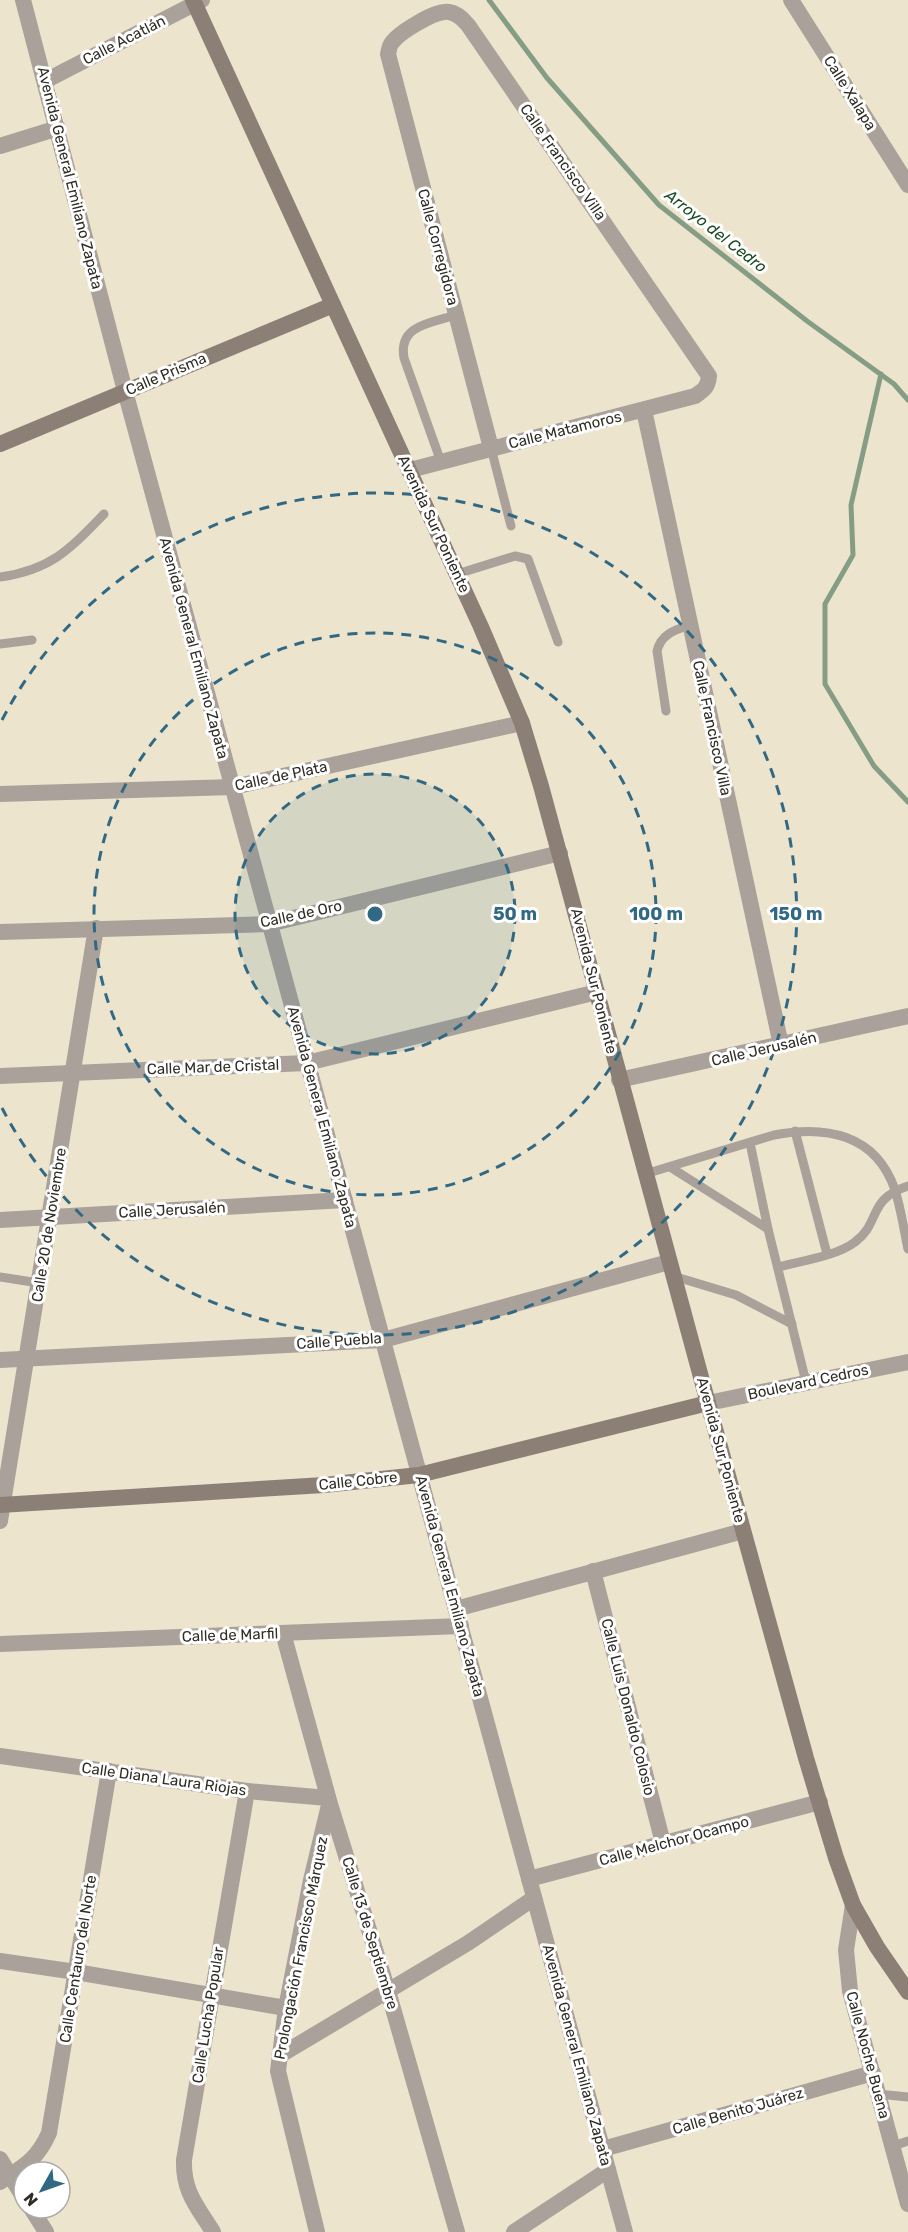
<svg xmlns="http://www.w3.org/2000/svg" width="908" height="2232" font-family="Rubik,sans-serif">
	<rect width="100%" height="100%" fill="#ece4cd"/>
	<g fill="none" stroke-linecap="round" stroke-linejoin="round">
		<!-- stream -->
		<g stroke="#869d85" stroke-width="5">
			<polyline points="489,0 547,78 659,205 807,321 894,384 908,400"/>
			<polyline points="881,374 851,505 853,555 825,604 825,684 874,766 908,802"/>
		</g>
		<!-- service -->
		<g stroke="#a9a19a" stroke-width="9">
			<polyline points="491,448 511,526"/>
			<path d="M441,462L404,358C398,325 431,323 456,315"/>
			<polyline points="457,574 515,556 528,559 558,642"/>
			<path d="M0,577C51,570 70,549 104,514"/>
			<polyline points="0,644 32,640"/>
			<path d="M666,711L657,651C661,634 675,630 690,625"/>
			<polyline points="795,1131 827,1254"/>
			<polyline points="750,1143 768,1229 806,1382"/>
			<polyline points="670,1167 768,1229"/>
			<path d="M645,1174L774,1135C826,1125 876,1134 895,1190C901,1209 904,1230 908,1249"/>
			<path d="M779,1267C801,1261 837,1256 855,1242C881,1223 867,1199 908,1186"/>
			<polyline points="673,1276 736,1295 792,1324"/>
			<polyline points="0,1277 39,1283"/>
			<polyline points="878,2094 908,2097"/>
			<polyline points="893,2146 908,2141"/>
		</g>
		<!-- minor -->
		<g stroke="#a9a19a" stroke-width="16">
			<polyline points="23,0 125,391 625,2232"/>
			<polyline points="791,0 908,185"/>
			<polyline points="45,81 202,0"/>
			<polyline points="0,146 58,128"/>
			<polyline points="644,410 781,1045"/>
			<path d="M410,470L695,396C704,390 708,387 709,376L468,25C463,19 457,13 449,12C435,10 398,33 391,44C389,47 389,51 388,54L491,448"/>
			<polyline points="0,794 233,787 522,723"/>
			<polyline points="0,932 269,924 560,853"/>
			<polyline points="0,1076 307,1063 597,992"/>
			<polyline points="619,1080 908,1016"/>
			<polyline points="0,1220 345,1200"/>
			<polyline points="0,1360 383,1340 669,1262"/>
			<polyline points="0,1521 96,928"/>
			<polyline points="593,1571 663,1843"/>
			<polyline points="456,1609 743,1531"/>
			<polyline points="283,1633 330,1804 388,1991 457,2232"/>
			<polyline points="0,1644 461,1626"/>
			<polyline points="0,1756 247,1791 328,1798"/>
			<polyline points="529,1879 820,1802"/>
			<polyline points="853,1905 846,1950 850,1991 908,2204"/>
			<polyline points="0,1961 76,1972 286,2008"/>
			<polyline points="279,2056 468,1943 534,1898"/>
			<polyline points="603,2149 873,2073"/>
			<polyline points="0,2159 24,2198"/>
			<path d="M0,2182C24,2166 37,2160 49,2133L109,1771"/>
			<polyline points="31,2208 46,2232"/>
			<path d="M213,2232C197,2206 183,2192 184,2160L247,1791"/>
			<polyline points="317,2232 278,2071 286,2008 311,1880 329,1805"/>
			<polyline points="514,2232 608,2170"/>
		</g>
		<!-- tertiary -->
		<polyline stroke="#a9a19a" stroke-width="16" points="708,1403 908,1362"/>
		<!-- secondary -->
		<g stroke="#8c8076" stroke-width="16">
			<polyline points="193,0 481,627 522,723 541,786 708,1403 806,1758 836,1858 853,1905 877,1947 908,1992"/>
			<polyline points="0,444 333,305"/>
			<polyline points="0,1505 324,1485 419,1475 708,1403"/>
		</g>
	</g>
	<!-- distance rings -->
	<circle cx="375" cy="914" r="140" fill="#316883" fill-opacity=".12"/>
	<g fill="none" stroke="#316883" stroke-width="3" stroke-dasharray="10 8">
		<circle cx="375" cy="914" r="140"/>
		<circle cx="375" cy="914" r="281"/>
		<path d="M2 720A421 421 0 1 1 2 1108"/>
	</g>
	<g text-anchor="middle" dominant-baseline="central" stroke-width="6" stroke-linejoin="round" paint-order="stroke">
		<!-- street labels -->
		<g font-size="15" fill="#302d25" stroke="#fff">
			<text transform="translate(124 40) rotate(-27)">Calle Acatlán</text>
			<text transform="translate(850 93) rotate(58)">Calle Xalapa</text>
			<text transform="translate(563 162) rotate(55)">Calle Francisco Villa</text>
			<text transform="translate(70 178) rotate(76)">Avenida General Emiliano Zapata</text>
			<text transform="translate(438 247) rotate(75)">Calle Corregidora</text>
			<text transform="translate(166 374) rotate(-23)">Calle Prisma</text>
			<text transform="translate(565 430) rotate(-14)">Calle Matamoros</text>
			<text transform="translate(434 524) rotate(65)">Avenida Sur Poniente</text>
			<text transform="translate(194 648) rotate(75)">Avenida General Emiliano Zapata</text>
			<text transform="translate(712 728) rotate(78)">Calle Francisco Villa</text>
			<text transform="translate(281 776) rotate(-12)">Calle de Plata</text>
			<text transform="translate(301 914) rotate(-12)">Calle de Oro</text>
			<text transform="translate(594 981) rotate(76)">Avenida Sur Poniente</text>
			<text transform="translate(764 1049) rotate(-13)">Calle Jerusalén</text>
			<text transform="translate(213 1067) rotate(-2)">Calle Mar de Cristal</text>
			<text transform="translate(322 1117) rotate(75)">Avenida General Emiliano Zapata</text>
			<text transform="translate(172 1210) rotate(-3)">Calle Jerusalén</text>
			<text transform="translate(49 1225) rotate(-81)">Calle 20 de Noviembre</text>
			<text transform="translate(339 1341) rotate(-4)">Calle Puebla</text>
			<text transform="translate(808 1382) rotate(-12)">Boulevard Cedros</text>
			<text transform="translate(721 1450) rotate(75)">Avenida Sur Poniente</text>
			<text transform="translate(358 1481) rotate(-6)">Calle Cobre</text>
			<text transform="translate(450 1586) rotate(75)">Avenida General Emiliano Zapata</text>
			<text transform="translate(230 1635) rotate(-2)">Calle de Marfil</text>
			<text transform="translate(628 1707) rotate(76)">Calle Luis Donaldo Colosio</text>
			<text transform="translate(164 1779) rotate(8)">Calle Diana Laura Riojas</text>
			<text transform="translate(674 1841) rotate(-15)">Calle Melchor Ocampo</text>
			<text transform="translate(370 1933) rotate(73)">Calle 13 de Septiembre</text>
			<text transform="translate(301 1948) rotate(-79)">Prolongación Francisco Márquez</text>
			<text transform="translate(78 1959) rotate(-81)">Calle Centauro del Norte</text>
			<text transform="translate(208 2015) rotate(-81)">Calle Lucha Popular</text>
			<text transform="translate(577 2055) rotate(75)">Avenida General Emiliano Zapata</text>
			<text transform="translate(868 2055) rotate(75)">Calle Noche Buena</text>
			<text transform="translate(738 2111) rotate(-16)">Calle Benito Juárez</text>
		</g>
		<!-- water labels -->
		<g font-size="16" font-style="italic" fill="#1b4d24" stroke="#fff">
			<text transform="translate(716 231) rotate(38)">Arroyo del Cedro</text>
		</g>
	</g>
	<circle cx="375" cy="914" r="9" fill="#316883" stroke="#fff" stroke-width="3"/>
	<g font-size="18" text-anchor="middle" font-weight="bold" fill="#316883" stroke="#fff" stroke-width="6" stroke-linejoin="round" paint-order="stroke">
		<text x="515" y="920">50 m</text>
		<text x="656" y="920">100 m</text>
		<text x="796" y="920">150 m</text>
	</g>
	<!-- north arrow -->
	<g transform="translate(42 2190) rotate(230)"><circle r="28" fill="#ffffff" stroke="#acaba8" stroke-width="1.5"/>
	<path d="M0-4.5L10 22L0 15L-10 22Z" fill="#316883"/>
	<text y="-9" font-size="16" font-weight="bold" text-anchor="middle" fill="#302d25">N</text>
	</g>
</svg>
